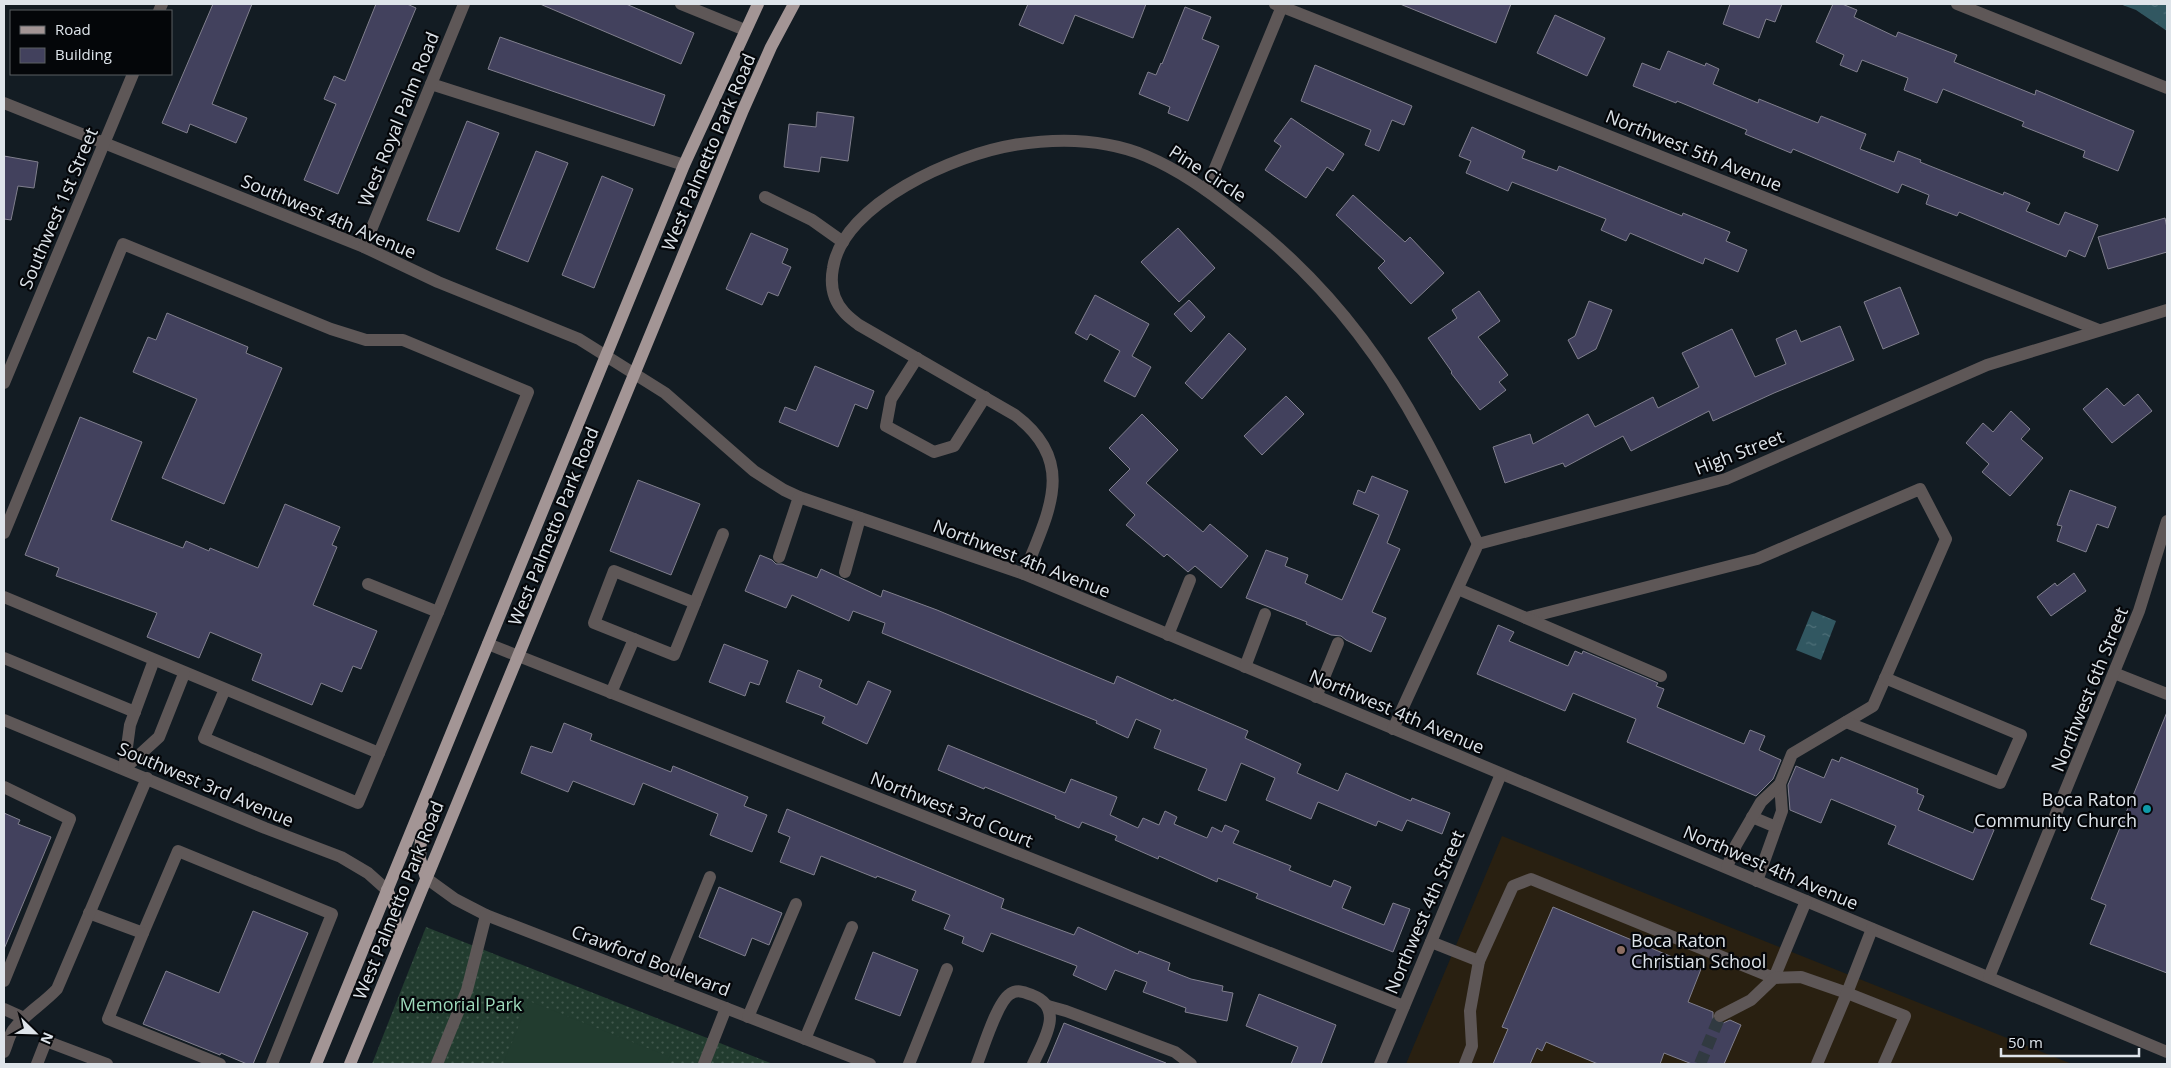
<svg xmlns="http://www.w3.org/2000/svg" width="2171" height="1068" font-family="'Open Sans',sans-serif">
	<defs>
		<pattern id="grass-dots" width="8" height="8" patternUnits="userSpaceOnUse" patternTransform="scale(1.25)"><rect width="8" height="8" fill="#223c2f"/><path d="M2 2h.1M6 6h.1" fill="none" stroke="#42584d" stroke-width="1.8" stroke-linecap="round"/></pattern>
		<pattern id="water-ripples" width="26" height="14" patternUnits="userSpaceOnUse" patternTransform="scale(1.25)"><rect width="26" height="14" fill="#315761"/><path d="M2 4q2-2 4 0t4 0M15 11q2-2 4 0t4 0" fill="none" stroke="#4e6f78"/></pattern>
	</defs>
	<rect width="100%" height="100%" fill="#131c23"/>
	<!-- education -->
	<polygon fill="#292011" points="1502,836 2072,1064 1406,1064"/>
	<!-- grass -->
	<polygon fill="url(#grass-dots)" points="426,927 773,1064 372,1064"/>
	<!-- pitch -->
	<polygon fill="#223c2f" points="529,1001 670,1057 666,1064 503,1064"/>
	<!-- water -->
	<g fill="url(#water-ripples)">
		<polygon points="2120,4 2167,4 2167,31 2136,10"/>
		<polygon points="1812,611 1836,621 1821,660 1796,650"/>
	</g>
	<!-- building -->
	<g fill="#42415d" stroke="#807f8d">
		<polygon points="213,4 252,4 212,104 247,118 236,143 190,124 187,133 162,123"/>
		<polygon points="376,4 407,4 416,8 338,194 304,180 336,104 324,99 334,76 345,81"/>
		<polygon points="540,4 626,4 694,33 681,64"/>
		<polygon points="1028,4 1146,4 1133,38 1075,15 1063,44 1019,25"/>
		<polygon points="1400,4 1511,4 1496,43"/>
		<polygon points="1730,4 1782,4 1775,22 1766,19 1759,38 1723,24"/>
		<polygon points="1833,4 1842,4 1857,10 1854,17 1896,37 1898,32 1957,55 1954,62 2035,95 2036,90 2134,131 2118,171 2083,157 2085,151 2022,126 2024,122 1943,89 1937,103 1904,90 1908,78 1862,60 1857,72 1840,65 1844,55 1816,42"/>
		<polygon points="1185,7 1211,17 1202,39 1219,46 1188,121 1168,113 1170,107 1139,94 1148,72 1156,75 1161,63 1162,64"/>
		<polygon points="1555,15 1605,38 1587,76 1537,53"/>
		<polygon points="500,37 665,95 654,126 488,69"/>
		<polygon points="1668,51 1705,66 1706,63 1719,69 1713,84 1758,103 1759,99 1818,123 1821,116 1866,134 1860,149 1894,162 1898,151 1921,160 1920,162 2003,195 2004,192 2030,203 2026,211 2059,225 2065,212 2098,225 2085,257 2069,250 2066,257 1959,212 1957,216 1926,204 1929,195 1902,184 1898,193 1793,149 1791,153 1745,134 1747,130 1677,101 1676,103 1633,86 1642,63 1660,70"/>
		<polygon points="1315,65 1412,106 1404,125 1392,120 1379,151 1365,145 1371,130 1301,101"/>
		<polygon points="817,112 854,117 848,161 821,157 819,172 784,167 789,124 816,127"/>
		<polygon points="1291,118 1344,154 1333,171 1327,167 1306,198 1265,170 1281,146 1274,141"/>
		<polygon points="467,121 499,133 459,232 427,220"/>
		<polygon points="1472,127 1525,151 1522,158 1557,171 1559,166 1682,216 1683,213 1730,232 1726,241 1747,250 1738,272 1705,258 1703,264 1630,233 1626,241 1601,230 1606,219 1512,182 1508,191 1466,173 1471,161 1459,156"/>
		<polygon points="536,151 568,163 528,262 496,249"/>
		<polygon points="4,156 38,162 34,188 18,186 11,220 4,219"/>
		<polygon points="602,176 633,189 594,288 562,275"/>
		<polygon points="1353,195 1405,242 1410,237 1444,273 1411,304 1378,268 1385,261 1336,215"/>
		<polygon points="2165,218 2167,228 2167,252 2108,269 2098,237"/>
		<polygon points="1178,228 1215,268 1179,302 1141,262"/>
		<polygon points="751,233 788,249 782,263 791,267 778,296 768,292 762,305 726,289"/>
		<polygon points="1900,287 1919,334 1883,349 1864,302"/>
		<polygon points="1479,291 1500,321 1478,337 1508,375 1499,382 1506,390 1480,410 1451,373 1452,372 1428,338 1457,318 1452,310"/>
		<polygon points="1095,295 1149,324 1132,356 1151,367 1135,397 1104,381 1120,351 1090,334 1087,340 1075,333"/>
		<polygon points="1189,300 1205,317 1191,332 1174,314"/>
		<polygon points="1589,301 1612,310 1596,349 1578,359 1568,340 1575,336"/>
		<polygon points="167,313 248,347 246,353 282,368 224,504 162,478 197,399 133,372 148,337 156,340"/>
		<polygon points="1840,326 1854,360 1774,393 1713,421 1709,411 1631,451 1623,436 1565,467 1563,463 1505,483 1493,447 1530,434 1533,444 1588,414 1595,427 1653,397 1658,408 1699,387 1682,353 1732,329 1755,377 1786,364 1776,339 1796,330 1801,342"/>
		<polygon points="1229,333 1246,349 1202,399 1185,383"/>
		<polygon points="815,366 874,391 867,409 855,404 838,447 779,422 785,407 796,411"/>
		<polygon points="2107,388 2124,406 2138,394 2152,411 2112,443 2083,409"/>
		<polygon points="1286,396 1304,414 1262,455 1244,436"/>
		<polygon points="2011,411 2030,429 2021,439 2043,458 2010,496 1982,472 1989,464 1966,443 1983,423 1993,432"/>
		<polygon points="1142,414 1178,450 1146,483 1203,532 1210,524 1248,556 1221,588 1195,566 1188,572 1167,554 1164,557 1126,525 1135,515 1109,490 1130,469 1109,448"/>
		<polygon points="80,417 142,442 111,520 183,548 186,541 209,551 210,548 258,568 285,504 340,527 332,545 337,547 313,605 377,631 361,669 353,666 342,692 321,683 312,705 252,680 262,654 210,632 199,658 147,637 157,613 56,576 59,568 25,555"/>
		<polygon points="1372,476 1408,491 1387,543 1400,549 1372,612 1386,618 1371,652 1346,640 1341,636 1331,635 1306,624 1307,622 1246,598 1266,550 1288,558 1285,566 1308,575 1305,583 1342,600 1379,515 1353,504 1358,490 1365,493"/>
		<polygon points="638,480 700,504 671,575 610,551"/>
		<polygon points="2070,490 2116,507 2108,528 2097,524 2086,552 2057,541 2062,526 2057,525"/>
		<polygon points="760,555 772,560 776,564 782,564 817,578 821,569 881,597 883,590 937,610 1114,684 1117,676 1173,701 1174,699 1248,731 1245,738 1301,764 1297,773 1338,791 1346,773 1411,801 1412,798 1450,813 1442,834 1407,820 1402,831 1378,821 1376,826 1318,802 1311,819 1266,800 1275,778 1241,763 1226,801 1198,790 1207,769 1154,748 1161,730 1136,719 1128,738 1096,723 1097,721 882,633 885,623 853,611 849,621 792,595 786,608 745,591"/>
		<polygon points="2074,573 2086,591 2051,616 2037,597 2055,583 2057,586"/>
		<polygon points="1498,625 1514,632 1509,641 1568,666 1575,651 1582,654 1583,651 1658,683 1656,686 1664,689 1657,707 1744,744 1750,730 1765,736 1759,750 1781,760 1773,779 1756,796 1627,742 1636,719 1573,693 1565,711 1477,674"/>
		<polygon points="724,644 768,661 759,685 750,682 745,696 709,682"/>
		<polygon points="798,670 822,680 819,687 857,705 868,681 891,691 867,744 822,723 825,717 786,702"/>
		<polygon points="2167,712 2167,973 2090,944 2106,905 2091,899"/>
		<polygon points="564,723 592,734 590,740 671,772 673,766 748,797 744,806 767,815 752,852 710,835 718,814 643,783 634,805 573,781 568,792 521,773 531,746 552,753"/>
		<polygon points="948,745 1065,793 1071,779 1117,797 1110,815 1138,828 1143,818 1159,825 1165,811 1177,817 1174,824 1207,838 1212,827 1222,832 1225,825 1239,831 1233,843 1291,866 1289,870 1331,887 1334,880 1351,887 1342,908 1384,925 1393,903 1410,909 1393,952 1256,898 1258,894 1218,878 1217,882 1159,856 1158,859 1115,840 1117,836 1082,822 1079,828 1055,818 1056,816 985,787 984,789 938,770"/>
		<polygon points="1841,757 1918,789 1917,793 1924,796 1918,810 1973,833 1977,823 1994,830 1973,880 1888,844 1896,826 1831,799 1821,823 1790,810 1788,785 1796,766 1824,778 1832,759 1839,762"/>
		<polygon points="787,809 1004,899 1001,908 1074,935 1078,927 1138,954 1139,951 1170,963 1168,970 1191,979 1223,986 1222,991 1233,993 1227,1021 1185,1012 1186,1008 1143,992 1147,982 1115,970 1106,990 1073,975 1077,966 991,933 983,952 962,943 964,937 944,929 950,915 912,900 916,891 877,876 876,878 821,856 814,875 780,862 790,837 778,832"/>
		<polygon points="4,813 20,820 18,824 51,837 4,949"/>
		<polygon points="719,887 782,913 769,945 752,938 745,956 699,937"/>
		<polygon points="1553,907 1701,969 1688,1002 1713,1012 1713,1019 1716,1023 1723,1023 1730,1020 1741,1025 1724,1064 1692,1064 1664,1053 1660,1064 1598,1064 1546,1042 1542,1051 1537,1048 1530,1064 1493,1064 1508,1029 1502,1027"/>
		<polygon points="253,911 308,933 253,1064 247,1064 221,1053 220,1055 143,1024 166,971 219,993"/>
		<polygon points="873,952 918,970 900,1016 855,999"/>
		<polygon points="1259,994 1336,1025 1321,1064 1291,1064 1298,1047 1246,1026"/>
		<polygon points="1064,1023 1166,1063 1166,1064 1047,1064"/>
	</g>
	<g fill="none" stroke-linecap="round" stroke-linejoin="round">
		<!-- minor-tunnel -->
		<polyline stroke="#313a41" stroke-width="12" stroke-dasharray="12 6" stroke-linecap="butt" points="1700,1064 1720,1016"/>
		<!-- minor -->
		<g stroke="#5e5757" stroke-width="12">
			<polyline points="681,4 745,30"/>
			<polyline points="1275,4 2099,330"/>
			<polyline points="1957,4 2167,88"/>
			<polyline points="159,11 162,4"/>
			<polyline points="431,84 684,165"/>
			<polyline points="4,103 364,247 438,282 579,339 665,393 754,471 784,490 799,497 1024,574 2167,1052"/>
			<polyline points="1206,190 1283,4"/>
			<polyline points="765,197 812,220 843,242"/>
			<polyline points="364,247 464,4"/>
			<polyline points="917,358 891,399 886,426 934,452 954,446 985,397"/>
			<polyline points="4,383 133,74"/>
			<polyline points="4,533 123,244 331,329 366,340 403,340 528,392 438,612"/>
			<polyline points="779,557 799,497"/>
			<polyline points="845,572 860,518"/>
			<path d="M1024,574C1047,514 1079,463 1015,415L859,325C854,321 848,317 844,312C833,300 830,284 833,268C843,203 957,154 1014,145C1058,138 1105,139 1146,156C1179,170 1207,190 1235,212C1313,270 1376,347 1422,433C1442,469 1460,507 1478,544"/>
			<polyline points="368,584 438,612 379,753"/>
			<polyline points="1458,589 1526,618 1757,559 1920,489 1946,539 1873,706 1792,754 1780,784 1782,811 1757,881"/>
			<polyline points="4,597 379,753 358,803 204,738 225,689"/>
			<polyline points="1526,618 1661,676"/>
			<polyline points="1168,635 1190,580"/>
			<polyline points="634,639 594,623 614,571 695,603"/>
			<polyline points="488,644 1404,1006"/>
			<polyline points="4,658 135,712"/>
			<polyline points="1245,667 1265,614"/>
			<polyline points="2114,673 2167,694"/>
			<polyline points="611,693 634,639 674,655 723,534"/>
			<polyline points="1316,697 1338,643"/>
			<polyline points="4,720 265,828 341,857 368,873 387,890"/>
			<polyline points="1846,722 2000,783 2021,735 1885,678"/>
			<polyline points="1393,729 1478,544 1726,479 1987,365 2167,310"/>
			<polyline points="124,769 159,737 184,674"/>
			<polyline points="124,769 130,725 154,660"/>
			<polyline points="4,787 70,819 4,981"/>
			<polyline points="1752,817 1776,827"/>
			<polyline points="1727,867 1736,845 1761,802 1780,784"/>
			<polyline points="426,878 455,899 486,915 870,1064"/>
			<polyline points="89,913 143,933 178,851 332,914 272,1064"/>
			<polyline points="143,933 108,1019 220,1064"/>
			<polyline points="1431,942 1479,961 1513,886 1531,879 1774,978 1806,901"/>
			<polyline points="1989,977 2139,611 2167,521"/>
			<polyline points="666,985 710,877"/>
			<polyline points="1048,1006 1066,1011 1175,1052 1191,1064"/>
			<polyline points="4,1009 24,1018"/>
			<polyline points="1720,1016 1751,1000 1774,978 1801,977 1847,993 1872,929"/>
			<polyline points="748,1017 796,904"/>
			<polyline points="805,1039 852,927"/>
			<path d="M4,1052C7,1045 9,1036 13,1030C25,1014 43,1004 57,989L147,778"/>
			<polyline points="37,1064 46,1041 107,1064"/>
			<polyline points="437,1064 467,990 486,915"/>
			<polyline points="704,1064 726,1008"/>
			<polyline points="909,1064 947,969"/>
			<path d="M977,1064C983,1049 997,1002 1010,994C1017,989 1024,992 1032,995C1066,1008 1043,1041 1033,1064"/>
			<polyline points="1380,1064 1501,774"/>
			<polyline points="1465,1064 1472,1046 1470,1011 1479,961"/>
			<polyline points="1817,1064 1847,993 1905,1016 1884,1064"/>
		</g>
		<!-- major -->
		<g stroke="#a39595" stroke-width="12">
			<polyline points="422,817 420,859 426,878"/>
			<polyline points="387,890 395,907 396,944"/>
			<polyline points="316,1064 684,165 758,4"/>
			<polyline points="350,1064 743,110 771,47 794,4"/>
		</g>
	</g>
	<!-- markers -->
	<circle fill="#0f9aa8" stroke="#040609" stroke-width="2" cx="2147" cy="809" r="5"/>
	<circle fill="#8d6e63" stroke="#040609" stroke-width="2" cx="1621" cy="950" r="5"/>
	<g text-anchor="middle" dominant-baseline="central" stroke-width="4.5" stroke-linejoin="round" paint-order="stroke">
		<!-- street labels -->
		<g font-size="18" fill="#dee4ea" stroke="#040609">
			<text transform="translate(398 119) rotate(-68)">West Royal Palm Road</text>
			<text transform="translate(1694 150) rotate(22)">Northwest 5th Avenue</text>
			<text transform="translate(708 152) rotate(-67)">West Palmetto Park Road</text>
			<text transform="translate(1208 173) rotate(33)">Pine Circle</text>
			<text transform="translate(58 208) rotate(-67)">Southwest 1st Street</text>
			<text transform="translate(329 216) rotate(23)">Southwest 4th Avenue</text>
			<text transform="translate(1739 452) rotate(-21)">High Street</text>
			<text transform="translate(553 526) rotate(-68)">West Palmetto Park Road</text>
			<text transform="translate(1022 558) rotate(21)">Northwest 4th Avenue</text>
			<text transform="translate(2089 689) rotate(-68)">Northwest 6th Street</text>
			<text transform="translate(1397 711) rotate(23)">Northwest 4th Avenue</text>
			<text transform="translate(206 784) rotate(23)">Southwest 3rd Avenue</text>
			<text transform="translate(952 809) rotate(22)">Northwest 3rd Court</text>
			<text transform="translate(1771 867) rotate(23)">Northwest 4th Avenue</text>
			<text transform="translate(398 900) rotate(-68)">West Palmetto Park Road</text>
			<text transform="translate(1424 912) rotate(-67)">Northwest 4th Street</text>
			<text transform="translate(651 960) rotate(21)">Crawford Boulevard</text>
		</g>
		<!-- poi labels -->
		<g font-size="18" fill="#dee4ea" stroke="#040609" text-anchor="end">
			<text x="2137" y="799">Boca Raton<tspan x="2137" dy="21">Community Church</tspan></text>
			<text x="1631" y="940" text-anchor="start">Boca Raton<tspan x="1631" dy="21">Christian School</tspan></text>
		</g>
		<!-- park labels -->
		<g font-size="18" fill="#9ddabb" stroke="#040609">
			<text x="461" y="1004">Memorial Park</text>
		</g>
	</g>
	<!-- border -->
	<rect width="2171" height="1068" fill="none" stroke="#dee4ea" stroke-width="10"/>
	<!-- legend -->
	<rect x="10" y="10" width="162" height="65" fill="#040609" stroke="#5b5f63"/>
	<rect x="20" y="26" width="25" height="8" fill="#a39595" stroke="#5b5f63"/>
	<text x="55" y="35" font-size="15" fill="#dee4ea">Road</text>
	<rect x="20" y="48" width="25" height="15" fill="#42415d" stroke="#5b5f63"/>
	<text x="55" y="60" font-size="15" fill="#dee4ea">Building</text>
	<!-- north arrow -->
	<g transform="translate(35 1033) rotate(113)" stroke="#040609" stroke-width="4" paint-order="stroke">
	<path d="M0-4L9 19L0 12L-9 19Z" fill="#dee4ea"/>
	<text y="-8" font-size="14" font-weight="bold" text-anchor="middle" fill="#dee4ea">N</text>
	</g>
	<!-- scale -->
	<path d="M2001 1048v8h138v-8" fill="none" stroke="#dee4ea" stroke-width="2.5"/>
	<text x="2008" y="1048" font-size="15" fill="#dee4ea" stroke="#040609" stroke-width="4" paint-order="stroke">50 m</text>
</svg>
